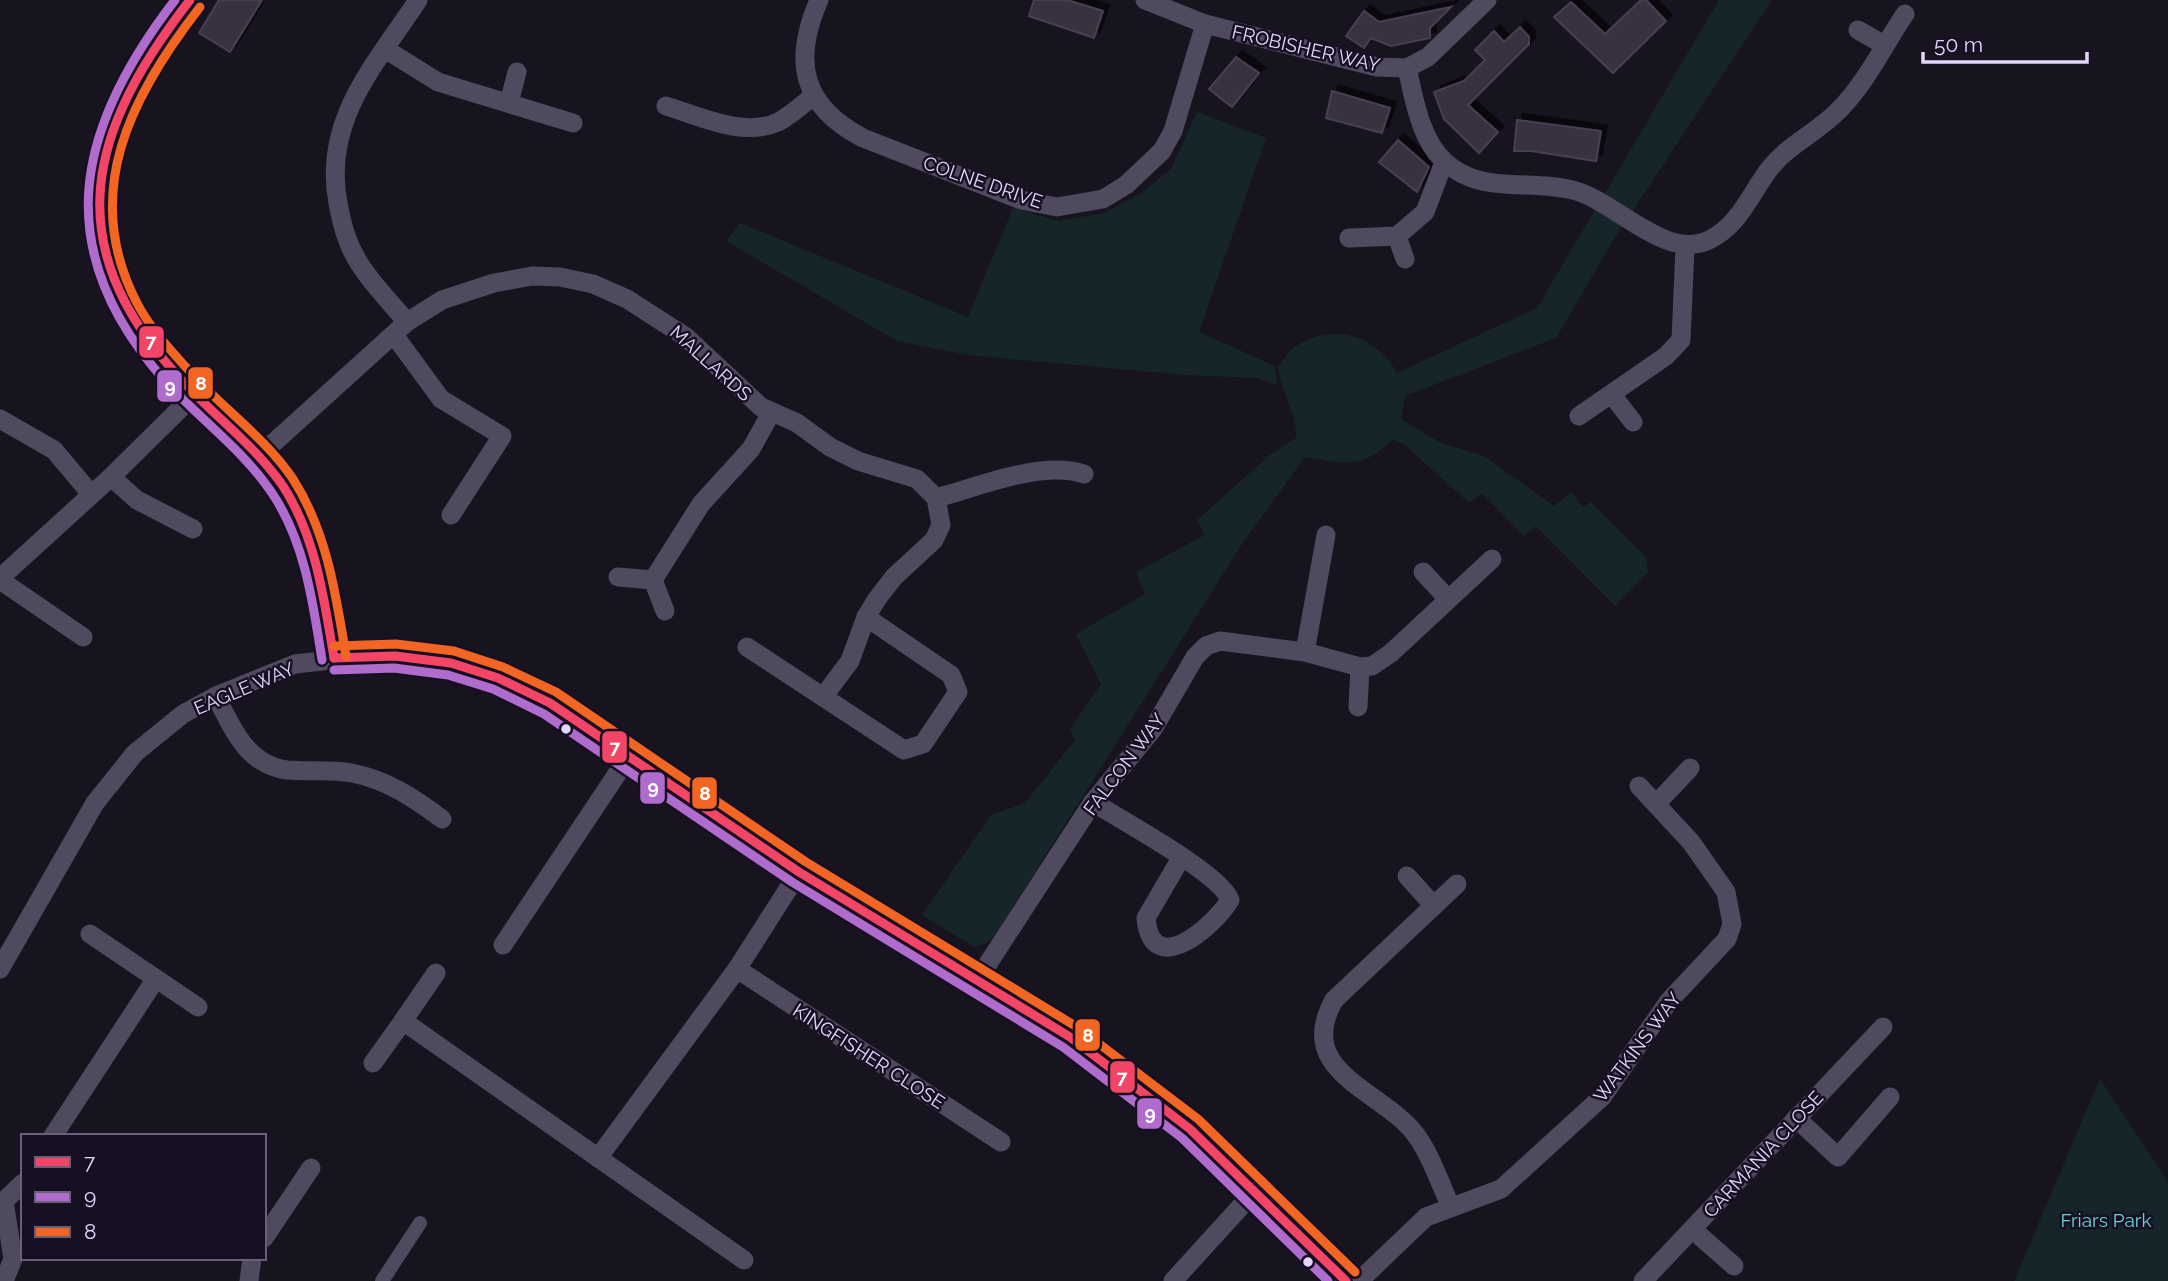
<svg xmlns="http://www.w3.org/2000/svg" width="2168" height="1281" font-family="Raleway,sans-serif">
	<defs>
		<filter id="shadow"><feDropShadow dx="6" dy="-6" stdDeviation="0" flood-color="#0009"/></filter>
	</defs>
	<rect width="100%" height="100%" fill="#18141f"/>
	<!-- green -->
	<g fill="#15252a">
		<path d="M1719,0H1772L1616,236L1556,338L1405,396L1401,419L1441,443L1484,456L1554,506L1571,492L1583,507L1591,502L1646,557L1648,572L1615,606L1536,526L1524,536L1482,493L1469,503L1406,446L1393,439C1362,470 1345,464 1305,457L1242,544L996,934L987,943L974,947L922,915L991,815L1025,803L1075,740L1070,729L1101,684L1076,634L1145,594L1136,572L1205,535L1197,520L1271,454L1296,438C1298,417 1281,391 1278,367C1283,361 1289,350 1296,346C1334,321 1377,336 1397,373L1537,308Z"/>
		<polygon points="1197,112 1266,138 1199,332 1275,366 1277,385 1257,378 1184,375 968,355 897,341 726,241 740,223 968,317 1013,208 1058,221 1104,213 1141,193 1171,169"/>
		<polygon points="2100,1079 2168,1182 2168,1281 2014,1281"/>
	</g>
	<!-- building -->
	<g fill="#383241" stroke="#464152" stroke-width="2" filter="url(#shadow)">
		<polygon points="219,0 262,0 230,52 199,33"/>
		<polygon points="1034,0 1067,0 1103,11 1094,38 1029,16"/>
		<polygon points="1641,0 1646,0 1666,21 1613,73 1554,17 1571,2 1605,34"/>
		<polygon points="1451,7 1430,28 1430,38 1391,46 1371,38 1364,48 1346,36 1364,11 1379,22"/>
		<polygon points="1520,27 1529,37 1529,44 1468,105 1498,132 1479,153 1444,119 1434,92 1464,81 1485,60 1475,50 1494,31 1504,42"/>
		<polygon points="1236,57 1259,73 1232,107 1209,89"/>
		<polygon points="1332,91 1390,108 1382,133 1326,118"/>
		<polygon points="1517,120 1601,131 1596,161 1531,151 1514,151"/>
		<polygon points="1398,140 1429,167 1417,192 1379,162"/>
	</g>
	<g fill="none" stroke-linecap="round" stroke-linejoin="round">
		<!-- pedestrian -->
		<polyline stroke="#4f4a5e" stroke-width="14" points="382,1281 420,1223"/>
		<!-- minor -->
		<g stroke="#4f4a5e" stroke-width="19">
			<path d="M190,0C166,31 142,62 125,97C92,161 92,250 128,312C146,342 171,369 195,395C227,428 269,459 291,500C318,549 325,604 334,658"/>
			<path d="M819,0C792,62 802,106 863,138L1021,200L1057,207L1103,199L1126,185L1162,151L1173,131L1205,24"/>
			<polyline points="1145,0 1205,24 1377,67 1407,68 1428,57 1487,0"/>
			<polyline points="1858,30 1884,45"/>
			<polyline points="385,49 438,82 573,123"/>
			<path d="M1407,68C1414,98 1420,139 1444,161C1480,196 1532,178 1576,191C1617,203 1666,261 1709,240C1740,225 1750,194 1770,168C1789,144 1818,132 1839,110C1866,83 1884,45 1905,14"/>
			<polyline points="509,103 517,72"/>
			<path d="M666,106C699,116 744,138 778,122C790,116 802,105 813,96"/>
			<polyline points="1397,236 1405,259"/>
			<polyline points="1349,238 1397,236 1425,212 1444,162"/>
			<path d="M407,322C391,303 372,284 359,263C347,244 342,225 338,203C322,120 376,64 418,0"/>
			<polyline points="394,335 441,399 502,436 451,515"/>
			<polyline points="1612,395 1633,422"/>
			<polyline points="1579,416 1666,356 1681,340 1685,247"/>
			<polyline points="0,419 54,450 91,494"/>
			<polyline points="258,457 407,322 442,300 494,283 532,276 560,277 593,284 627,299 686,337 761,407 797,423 830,447 858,461 917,479 936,498 941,525 934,540 894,577 877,599 866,617 850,661 823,697"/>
			<polyline points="111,477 137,500 193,529"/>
			<path d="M936,498C979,487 1041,460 1084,474"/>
			<polyline points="1423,572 1448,599"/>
			<polyline points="618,577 653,580 701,504 751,449 771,413"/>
			<polyline points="0,578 111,477 195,394"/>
			<polyline points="0,580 83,637"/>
			<polyline points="653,580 665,611"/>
			<polyline points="747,647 904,750 923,744 958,692 951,675 866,617"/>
			<polyline points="1305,652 1326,535"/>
			<path d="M216,696C232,728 247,765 287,770C308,772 331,769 352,773C387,780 414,798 442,819"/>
			<polyline points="1358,707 1360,667"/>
			<path d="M1093,802C1122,821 1220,873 1230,900C1214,926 1152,981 1146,918L1181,858"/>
			<polyline points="1657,803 1690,768"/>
			<polyline points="1407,876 1434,906"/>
			<polyline points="90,934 198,1007"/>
			<polyline points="503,945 629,756"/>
			<polyline points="0,969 95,803 135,753 183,714 216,696 295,664 367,656 422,658 451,663 498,678 550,703 799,872 1070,1037 1190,1129 1346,1281"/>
			<polyline points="737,969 1001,1142"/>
			<polyline points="978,979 1093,802 1153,729 1195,657 1206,646 1220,641 1305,652 1360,667 1372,666 1391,653 1492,559"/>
			<polyline points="403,1021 436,973"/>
			<polyline points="373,1063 403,1021 744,1260"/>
			<polyline points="1796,1118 1838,1157 1890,1097"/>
			<polyline points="53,1136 155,980"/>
			<polyline points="598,1158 737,969 799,872"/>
			<polyline points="0,1201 4,1201 23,1183"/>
			<polyline points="4,1201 13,1259 4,1281"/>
			<path d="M1451,1207C1440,1184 1431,1155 1416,1135C1383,1090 1293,1073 1334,1000L1457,884"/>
			<polyline points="1692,1229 1734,1266"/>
			<polyline points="264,1238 311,1168"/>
			<polyline points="249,1281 252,1258"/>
			<polyline points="1173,1281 1254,1192"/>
			<polyline points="1359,1281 1426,1217 1501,1189 1602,1097 1669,1001 1727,939 1732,924 1726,892 1691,842 1639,786"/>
			<polyline points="1643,1281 1883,1027"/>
		</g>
		<defs>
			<g id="bus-1">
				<path d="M190,0C89,130 57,242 177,375C210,413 254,444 283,486C316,537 324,599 334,658"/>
				<polyline points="334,658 395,656 451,663 498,678 550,703 799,872 1070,1037 1190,1129 1346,1281"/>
			</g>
			<g id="bus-2">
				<path d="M175,0C74,131 49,251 166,382C200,419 244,451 272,493C305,542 313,603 322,660"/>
				<polyline points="334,670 394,668 448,675 493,689 544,714 792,882 1063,1047 1182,1138 1328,1281"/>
			</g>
			<g id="bus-3">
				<path d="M200,7C131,96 79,194 138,305C152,331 174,354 194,376C226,411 266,439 293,479C327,532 336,595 346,656"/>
				<polyline points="334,646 396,644 454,651 503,667 556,692 806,862 1077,1027 1198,1119 1355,1272"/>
			</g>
		</defs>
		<!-- bus-1 casing -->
		<use href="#bus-1" stroke="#171023" stroke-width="14"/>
		<!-- bus-2 casing -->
		<use href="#bus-2" stroke="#171023" stroke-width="14"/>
		<!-- bus-3 casing -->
		<use href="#bus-3" stroke="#171023" stroke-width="14"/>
		<!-- bus-1 -->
		<use href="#bus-1" stroke="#f34667" stroke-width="9"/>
		<!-- bus-2 -->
		<use href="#bus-2" stroke="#b06ccc" stroke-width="9"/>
		<!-- bus-3 -->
		<use href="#bus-3" stroke="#f26522" stroke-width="9"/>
	</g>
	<!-- markers -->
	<g fill="#e2d6fb" stroke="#171023" stroke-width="2.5">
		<circle cx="566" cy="729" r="6"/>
		<circle cx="1308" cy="1262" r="6"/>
	</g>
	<g text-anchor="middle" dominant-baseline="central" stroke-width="5" stroke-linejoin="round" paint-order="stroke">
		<!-- street labels -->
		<g font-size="19" fill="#e2d6fb" stroke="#171023">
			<text transform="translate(1306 48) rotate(13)">FROBISHER WAY</text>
			<text transform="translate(983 182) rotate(19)">COLNE DRIVE</text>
			<text transform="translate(711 363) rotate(42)">MALLARDS</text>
			<text transform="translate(244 688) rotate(-23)">EAGLE WAY</text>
			<text transform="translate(1124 764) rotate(-53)">FALCON WAY</text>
			<text transform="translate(1637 1047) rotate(-53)">WATKINS WAY</text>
			<text transform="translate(869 1056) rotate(33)">KINGFISHER CLOSE</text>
			<text transform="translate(1763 1154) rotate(-47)">CARMANIA CLOSE</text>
		</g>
		<!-- park labels -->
		<g font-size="19" fill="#69d4cf" stroke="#171023">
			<text x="2106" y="1220">Friars Park</text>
		</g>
	</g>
	<g stroke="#171023" stroke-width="2.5">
		<rect x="138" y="325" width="27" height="34" rx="7" fill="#f34667"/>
		<rect x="187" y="366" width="27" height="34" rx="7" fill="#f26522"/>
		<rect x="156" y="369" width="27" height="34" rx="7" fill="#b06ccc"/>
		<rect x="601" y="730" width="27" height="34" rx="7" fill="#f34667"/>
		<rect x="639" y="771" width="27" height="34" rx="7" fill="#b06ccc"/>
		<rect x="691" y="776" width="27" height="34" rx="7" fill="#f26522"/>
		<rect x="1074" y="1018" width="27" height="34" rx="7" fill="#f26522"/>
		<rect x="1109" y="1060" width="27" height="34" rx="7" fill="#f34667"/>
		<rect x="1136" y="1097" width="27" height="33" rx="7" fill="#b06ccc"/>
	</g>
	<g font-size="19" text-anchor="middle" font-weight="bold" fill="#fff">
		<text x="151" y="348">7</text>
		<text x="201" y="390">8</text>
		<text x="170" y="393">9</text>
		<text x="615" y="754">7</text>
		<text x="653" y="794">9</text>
		<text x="705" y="800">8</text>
		<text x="1088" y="1042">8</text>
		<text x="1122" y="1084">7</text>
		<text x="1150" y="1120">9</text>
	</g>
	<!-- legend -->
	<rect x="21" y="1134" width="245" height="126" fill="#171023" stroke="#685f79" stroke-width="2"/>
	<rect x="35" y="1157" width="35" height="10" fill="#f34667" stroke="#685f79" stroke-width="2"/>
	<text x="84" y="1169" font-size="21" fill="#e2d6fb">7</text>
	<rect x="35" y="1192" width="35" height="10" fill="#b06ccc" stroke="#685f79" stroke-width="2"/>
	<text x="84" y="1204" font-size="21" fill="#e2d6fb">9</text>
	<rect x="35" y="1227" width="35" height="10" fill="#f26522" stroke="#685f79" stroke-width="2"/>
	<text x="84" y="1239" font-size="21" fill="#e2d6fb">8</text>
	<!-- scale -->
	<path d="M1923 52v10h164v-10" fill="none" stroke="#e2d6fb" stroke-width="3.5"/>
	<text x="1934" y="52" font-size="21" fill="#e2d6fb" stroke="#171023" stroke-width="5" paint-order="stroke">50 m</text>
</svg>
